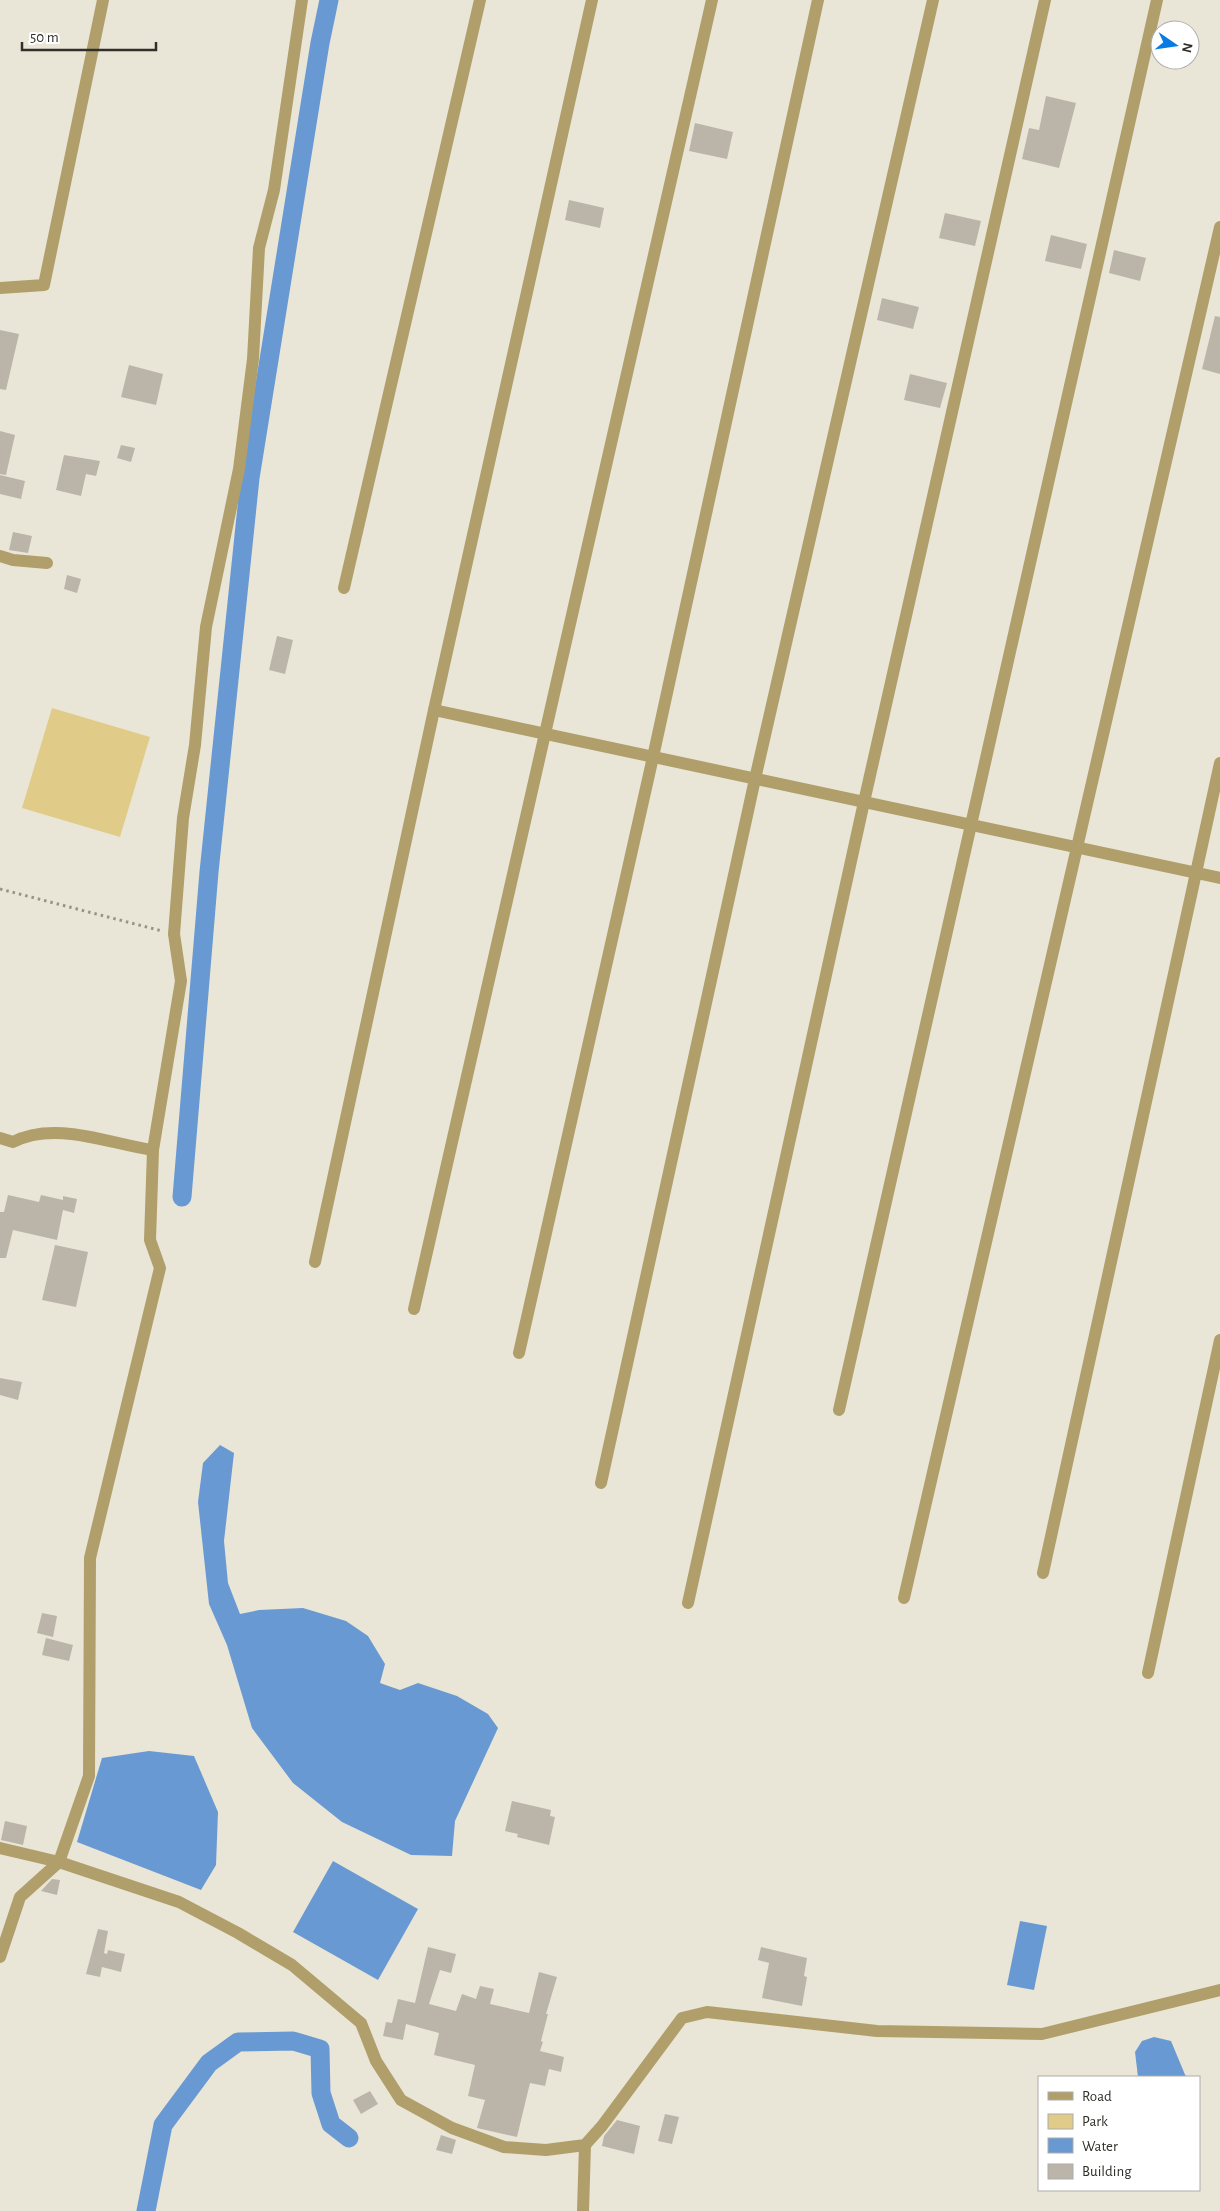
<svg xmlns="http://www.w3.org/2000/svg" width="1220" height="2211" font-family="'Alegreya Sans',sans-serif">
	<rect width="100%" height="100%" fill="#eae6d7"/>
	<!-- green -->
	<polygon fill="#e0cb89" points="52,708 150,737 120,837 22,808"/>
	<!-- water -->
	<g fill="#6999d3">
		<polygon points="220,1445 234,1453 224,1541 228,1583 240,1614 259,1610 303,1608 346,1621 368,1636 385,1664 380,1683 400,1690 418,1683 457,1696 488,1714 498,1728 455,1821 452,1856 411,1855 342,1822 293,1783 252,1728 227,1645 209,1604 198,1502 203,1463"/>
		<polygon points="149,1751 194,1756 218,1812 216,1865 201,1890 77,1842 102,1758"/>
		<polygon points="333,1861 418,1909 378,1980 293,1932"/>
		<polygon points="1020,1921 1047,1926 1034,1990 1007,1985"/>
		<polygon points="1154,2037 1171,2041 1186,2077 1138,2077 1135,2052 1142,2041"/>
	</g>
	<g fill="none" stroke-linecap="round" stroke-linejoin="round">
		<!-- canal -->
		<g stroke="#6999d3" stroke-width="19">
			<polyline points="182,1197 209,872 250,478 320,43 329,0"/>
			<polyline points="146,2211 163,2125 209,2063 238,2042 293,2041 320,2049 321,2093 331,2124 349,2138"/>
		</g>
	</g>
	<!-- building -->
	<g fill="#bab5a8">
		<polygon points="1046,96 1076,103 1059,168 1022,159 1029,128 1039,130"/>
		<polygon points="695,123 733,132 727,159 689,151"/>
		<polygon points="569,200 604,208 600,228 565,220"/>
		<polygon points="945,213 981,221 975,246 939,238"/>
		<polygon points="1051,235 1087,244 1081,269 1045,261"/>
		<polygon points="1114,250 1146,258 1140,281 1109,273"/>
		<polygon points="882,298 919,307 913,329 877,320"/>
		<polygon points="1215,316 1220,317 1220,374 1202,369"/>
		<polygon points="0,330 19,334 6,390 0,389"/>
		<polygon points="129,365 163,374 156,405 121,397"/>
		<polygon points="910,374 947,383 940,408 904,400"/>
		<polygon points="0,431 15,435 6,475 0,474"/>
		<polygon points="121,445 135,448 131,462 117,458"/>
		<polygon points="64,455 100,461 96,476 86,474 81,496 56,490"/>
		<polygon points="0,475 25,481 21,499 0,494"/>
		<polygon points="13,532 32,536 28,553 9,550"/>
		<polygon points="67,575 81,579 77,593 64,589"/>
		<polygon points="277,636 293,640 285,674 269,670"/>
		<polygon points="8,1195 39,1202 41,1195 63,1200 63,1196 77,1199 74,1213 63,1210 57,1240 13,1230 6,1258 0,1258 0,1212 4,1212"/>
		<polygon points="55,1245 88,1252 76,1307 42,1300"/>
		<polygon points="0,1378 22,1382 18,1400 0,1395"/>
		<polygon points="42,1613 57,1616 53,1637 37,1633"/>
		<polygon points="46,1638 73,1645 69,1661 42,1655"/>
		<polygon points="512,1801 551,1810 550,1816 555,1817 549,1845 517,1837 518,1834 505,1831"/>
		<polygon points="5,1821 27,1826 23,1845 1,1840"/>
		<polygon points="52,1879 60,1880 57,1895 41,1891"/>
		<polygon points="98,1929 108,1931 104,1953 107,1954 108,1950 125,1954 121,1972 102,1967 100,1977 86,1974"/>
		<polygon points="428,1947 456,1954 451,1973 440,1970 429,2004 456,2011 462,1994 476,1999 480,1986 494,1989 490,2004 529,2013 539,1972 557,1977 546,2014 548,2014 541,2041 543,2042 540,2051 564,2057 561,2072 549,2069 545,2086 530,2083 517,2137 477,2128 485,2100 468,2096 475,2065 434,2055 439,2033 406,2024 403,2040 383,2036 386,2022 392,2023 398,1999 415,2003"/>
		<polygon points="761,1947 807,1958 804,1976 807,1977 802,2006 762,1998 769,1963 758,1960"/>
		<polygon points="370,2091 378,2104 361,2114 353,2100"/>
		<polygon points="665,2114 679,2117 672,2144 658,2141"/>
		<polygon points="617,2120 640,2126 634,2154 602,2146 604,2136"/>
		<polygon points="441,2135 456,2140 452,2154 436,2150"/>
	</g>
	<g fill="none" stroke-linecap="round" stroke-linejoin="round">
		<!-- path -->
		<polyline stroke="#969389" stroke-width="3" stroke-dasharray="2.5 4" stroke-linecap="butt" points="0,889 162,931"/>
		<!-- minor -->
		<g stroke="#b09f6b" stroke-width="12">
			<polyline points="0,288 44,285 103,0"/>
			<polyline points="0,556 13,560 47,563"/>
			<polyline points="344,588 480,0"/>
			<polyline points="434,710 1220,878"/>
			<path d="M0,1138L13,1142C55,1120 110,1144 153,1150"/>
			<polyline points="315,1262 434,710 592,0"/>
			<polyline points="414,1309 712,0"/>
			<polyline points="519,1353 653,757 818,0"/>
			<polyline points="839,1410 1157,0"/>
			<polyline points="601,1483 755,779 933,0"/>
			<polyline points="1043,1573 1220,763"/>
			<polyline points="904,1598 1220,227"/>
			<polyline points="688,1603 864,802 1045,0"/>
			<polyline points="1148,1673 1220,1340"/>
			<polyline points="0,1848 59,1862 179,1902 238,1933 292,1965 361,2023 376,2061 401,2100 452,2128 504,2147 546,2150 585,2145 602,2126 682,2018 707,2012 877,2031 1042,2034 1220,1990"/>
			<polyline points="0,1957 20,1897 59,1862 89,1776 90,1558 160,1268 150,1240 153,1150 181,981 174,934 183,818 195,745 206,627 239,469 253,359 259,248 274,190 302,0"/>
			<polyline points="583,2211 585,2145"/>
		</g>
	</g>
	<!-- legend -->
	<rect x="1038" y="2076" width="162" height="115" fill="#ffffff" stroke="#adacaa"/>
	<rect x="1048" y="2092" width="25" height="8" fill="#b09f6b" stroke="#adacaa"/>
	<text x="1082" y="2101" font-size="15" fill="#312f2a">Road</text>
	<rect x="1048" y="2114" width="25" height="15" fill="#e0cb89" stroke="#adacaa"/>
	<text x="1082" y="2126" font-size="15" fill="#312f2a">Park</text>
	<rect x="1048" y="2138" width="25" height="15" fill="#6999d3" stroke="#adacaa"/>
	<text x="1082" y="2151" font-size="15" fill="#312f2a">Water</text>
	<rect x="1048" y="2164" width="25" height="15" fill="#bab5a8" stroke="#adacaa"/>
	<text x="1082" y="2176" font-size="15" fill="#312f2a">Building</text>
	<!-- north arrow -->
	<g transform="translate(1175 45) rotate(103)"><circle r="24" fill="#ffffff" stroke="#adacaa"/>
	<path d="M0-4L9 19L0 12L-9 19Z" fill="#097ce3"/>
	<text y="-8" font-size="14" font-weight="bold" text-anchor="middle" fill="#312f2a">N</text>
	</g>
	<!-- scale -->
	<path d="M22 42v8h134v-8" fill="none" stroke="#312f2a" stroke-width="2.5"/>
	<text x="30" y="42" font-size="15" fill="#312f2a" stroke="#ffffff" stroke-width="4" paint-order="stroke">50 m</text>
</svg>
